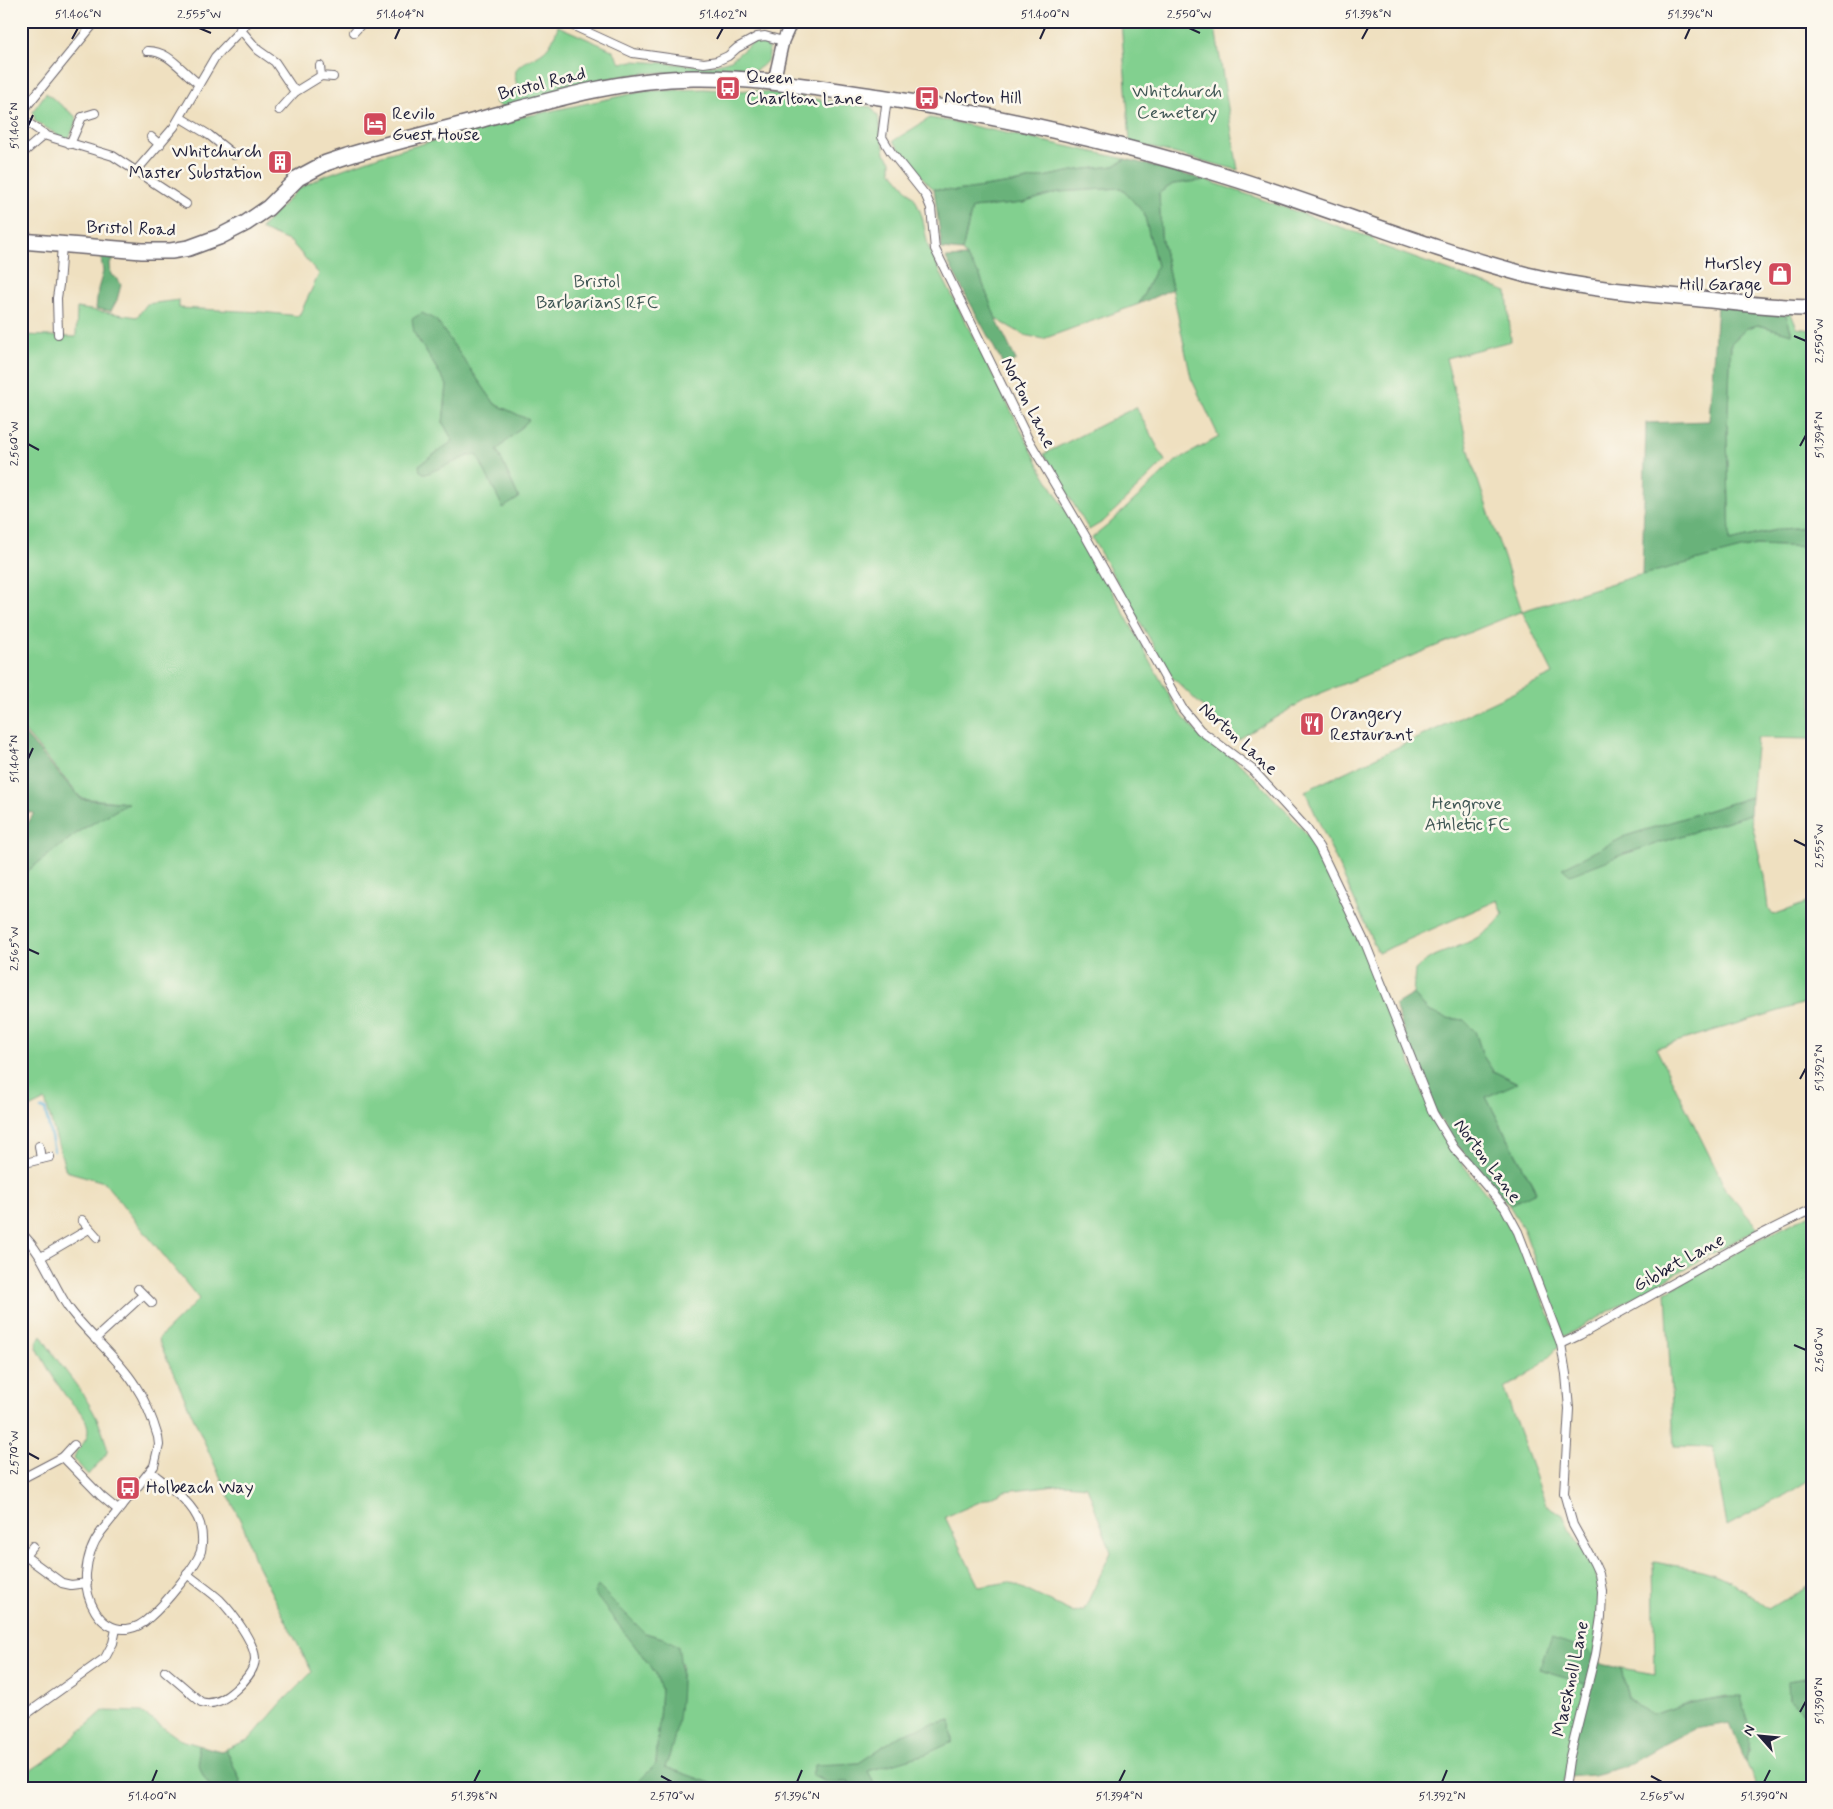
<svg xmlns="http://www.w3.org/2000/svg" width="1833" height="1809" font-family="Mynerve,sans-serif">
	<rect width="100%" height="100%" fill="#fbf7ec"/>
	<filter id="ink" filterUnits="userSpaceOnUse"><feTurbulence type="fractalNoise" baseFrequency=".02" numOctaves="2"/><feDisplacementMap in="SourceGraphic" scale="10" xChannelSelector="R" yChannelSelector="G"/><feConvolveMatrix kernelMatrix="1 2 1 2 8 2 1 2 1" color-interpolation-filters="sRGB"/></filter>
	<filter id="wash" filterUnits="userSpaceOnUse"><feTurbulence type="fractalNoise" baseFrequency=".0096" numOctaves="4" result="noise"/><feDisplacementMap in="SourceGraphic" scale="20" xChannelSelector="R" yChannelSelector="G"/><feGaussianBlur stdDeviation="1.12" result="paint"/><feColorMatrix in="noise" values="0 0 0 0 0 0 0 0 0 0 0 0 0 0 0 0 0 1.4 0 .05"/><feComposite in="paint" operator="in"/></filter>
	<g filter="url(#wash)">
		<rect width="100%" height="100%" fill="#efe0c0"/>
		<!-- green -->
		<g fill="#82d08f" stroke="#527965" fill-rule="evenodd">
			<polygon points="1121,21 1214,21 1238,170 1130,142"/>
			<path d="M558,26L612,50L621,63L633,61L710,66L731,60L751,44L758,41L767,46C774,59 762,68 751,72L644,73L611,78L505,108L498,105L494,101L519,91C507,61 526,65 544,51C552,44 555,35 558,26Z"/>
			<path d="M704,89L739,91L750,90L871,107L878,116L885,153L891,161V170L915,199L922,216L928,246L944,280L1042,471L1084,540L1177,710L1198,734L1226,752L1251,774L1306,833L1319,853L1364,948L1432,1115L1451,1150L1501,1212L1516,1235L1561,1344L1536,1369L1504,1389L1546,1505L1563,1515L1569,1529L1592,1564L1596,1576L1599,1593L1595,1655L1539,1669L1586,1683L1563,1788H876L868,1771L925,1754L952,1742L951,1720L900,1735L859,1763L815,1766L812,1776L827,1782H849L852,1788H717L713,1784L665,1767L669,1757L678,1715L682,1664L666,1639L645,1633L598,1587L635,1646L655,1672L661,1689L656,1764L632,1788H242L240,1780L226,1749L250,1739L284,1700L312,1672L253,1557L245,1530L231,1501L158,1339L199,1299L104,1182L66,1171L45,1100L21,1112V876L81,830L128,803L81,798L21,727V660H23L21,625V327L23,335L76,337L77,308L137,317L147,304L179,300V308L261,312L299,316L319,274L291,242L260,229L298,189L321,177L379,156L508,120L645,91ZM436,320L495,404L529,420L497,450L519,498L503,507L477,455L419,465L453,441L443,423L447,385L414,333ZM1064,1484L1087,1486L1111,1552L1084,1610L1074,1613L1009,1582L979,1587L945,1517L1005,1491Z"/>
			<polygon points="46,93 75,116 77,120 69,138 64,139 35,121 33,111"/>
			<polygon points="930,118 954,122 1126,159 1114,166 1078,170 1018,182 956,191 934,189 928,184 893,141"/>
			<path d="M1206,180L1372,238L1379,245L1507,292L1511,341L1446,358L1473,466L1522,611L1632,577L1756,545L1812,547V739L1757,738L1751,797L1626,836L1570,874L1624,854L1750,814L1764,876L1768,908L1773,915L1812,901V1001L1656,1048L1728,1193L1758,1228L1563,1337L1524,1230L1509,1205L1536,1191L1486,1097L1516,1082L1493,1071L1483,1056L1475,1031L1464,1020L1446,1018L1428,1011L1413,994L1415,970C1420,966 1425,961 1430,958C1456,946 1487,940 1503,914L1498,900L1378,953L1305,791L1553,674L1522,611L1309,698L1237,740L1171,676L1092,538L1107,526L1176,461L1219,437L1191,378L1161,235L1159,193L1173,184Z"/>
			<polygon points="1121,188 1144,213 1157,266 1139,304 1043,339 1024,335 996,319 980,276 962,251 972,208 1023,203 1058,192"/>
			<polygon points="1790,311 1797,328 1812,330 1812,527 1780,529 1730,541 1727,433 1731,343 1747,328 1758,325 1792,334 1786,315"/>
			<polygon points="1136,407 1165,461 1104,521 1089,530 1044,454"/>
			<polygon points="1812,1213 1812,1478 1787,1494 1727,1526 1713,1447 1674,1446 1666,1292 1761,1239"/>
			<path d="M41,1335C62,1372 91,1395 104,1437C105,1441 108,1447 107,1452C106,1457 92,1469 88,1475L74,1459C75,1449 88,1443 88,1431C88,1414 71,1405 63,1392C53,1378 45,1363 37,1348V1342Z"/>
			<path d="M1655,1562C1670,1566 1686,1566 1702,1570C1727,1576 1749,1593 1769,1609L1812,1583V1677L1788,1681L1789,1700L1803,1712H1812V1788H1757L1746,1762L1750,1748L1727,1696L1690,1703L1651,1715L1628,1698L1621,1668L1655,1674L1653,1563Z"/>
			<path d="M103,1711L141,1712L181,1740L198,1745C198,1764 200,1773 212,1788H21V1777L55,1754Z"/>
		</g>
		<!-- forest -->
		<g fill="#69b27a" stroke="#466a5a">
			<polygon points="1126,159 1206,180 1173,184 1159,193 1161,235 1172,289 1139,304 1157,266 1144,213 1121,188 1058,192 1023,203 972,208 962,251 942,249 934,189 956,191 1018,182 1078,170 1114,166"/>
			<polygon points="103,255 112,255 115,258 113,261 110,263 111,275 116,278 121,285 117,300 111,311 96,309 98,289 103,272 101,258"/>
			<polygon points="966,257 980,276 996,319 1016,360 1004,366 946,258"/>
			<polygon points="1717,305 1786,315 1792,334 1758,325 1747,328 1731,343 1727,433 1730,541 1780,529 1812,527 1812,547 1756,545 1642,575 1646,423 1709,421"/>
			<polygon points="422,313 436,320 495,404 529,420 497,450 519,498 503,508 477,455 471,455 426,474 420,471 419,465 453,441 443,423 447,385 414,333 412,319"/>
			<polygon points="21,730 81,799 129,803 81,830 21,876 21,835 34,813 21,811"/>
			<polygon points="1751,797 1750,814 1624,854 1570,875 1562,868 1626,836"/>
			<path d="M1413,994L1428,1011L1446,1018L1464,1020L1475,1031L1483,1056L1493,1071L1517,1083L1486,1097L1536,1192L1509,1205C1482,1176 1455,1147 1436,1112C1418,1080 1408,1042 1396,1008L1395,1005Z"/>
			<path d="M598,1586L645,1633L666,1639L678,1646C685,1681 679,1734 665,1767L716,1785L719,1788H632L656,1764L661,1689L655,1672L594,1593Z"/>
			<path d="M1551,1638C1569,1644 1591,1647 1601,1664L1621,1668L1628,1698L1651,1715C1680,1706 1710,1696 1741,1697C1748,1719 1753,1739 1746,1762L1730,1723L1693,1729L1658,1747L1623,1767L1593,1775L1568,1777L1585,1683L1539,1669Z"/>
			<polygon points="1812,1677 1812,1712 1803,1712 1789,1700 1788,1681"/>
			<polygon points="951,1720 952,1742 926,1754 868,1771 876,1788 852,1788 849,1782 827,1782 812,1775 815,1765 859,1763 900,1735 930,1724"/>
			<path d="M198,1745L221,1751L226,1749L240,1780L242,1788H212C199,1773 198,1764 198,1745Z"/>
		</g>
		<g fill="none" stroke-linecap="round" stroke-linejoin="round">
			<!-- stream -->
			<polyline stroke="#60b5dc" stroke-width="2.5" points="41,1109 45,1109 54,1151"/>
		</g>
	</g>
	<g filter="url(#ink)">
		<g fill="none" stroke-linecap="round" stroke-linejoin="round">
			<defs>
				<g id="street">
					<polyline points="563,21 633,53 704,63 717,61 728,56 737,48 757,37 765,36 783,41"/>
					<polyline points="240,29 258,50 275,62 295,92"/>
					<polyline points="354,32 364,21"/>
					<path d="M147,51C169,50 182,72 199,84"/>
					<polyline points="320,66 321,76 333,77"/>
					<polyline points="887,98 882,137 891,152 926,196 931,208 935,249 1027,437 1086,537 1182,708 1200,730 1253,770 1307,829 1319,847 1366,945 1433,1113 1454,1148 1505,1208 1518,1232 1561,1344 1566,1374 1569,1409 1564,1493 1573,1525 1594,1563 1599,1574 1602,1591 1601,1617 1595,1655 1569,1760 1565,1788"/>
					<polyline points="279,110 295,92 321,76"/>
					<polyline points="21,113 96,21"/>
					<polyline points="21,118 47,136 113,156 186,204"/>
					<polyline points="181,118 209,135 234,155"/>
					<polyline points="151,137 160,145"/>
					<polyline points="70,144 82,117 95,113"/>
					<polyline points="21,152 23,153 45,134"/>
					<polyline points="137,170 174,127 215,57 249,21"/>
					<polyline points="58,334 57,298 59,285 62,245"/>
					<polyline points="39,1146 41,1159"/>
					<polyline points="21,1164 50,1157"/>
					<polyline points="82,1220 97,1237"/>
					<path d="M21,1233C44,1254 51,1282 68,1307C88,1335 117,1356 135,1385C145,1400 153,1420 158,1437L159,1445L154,1466L101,1532C92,1544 87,1559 86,1574C85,1598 98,1631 127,1629C135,1628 144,1623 150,1617C163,1606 196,1567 201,1551C203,1542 202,1532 200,1524C193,1502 168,1486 151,1472"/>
					<polyline points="41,1257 89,1229"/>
					<polyline points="138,1289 152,1303"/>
					<polyline points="95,1339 143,1295"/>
					<polyline points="1561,1344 1580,1335 1746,1242 1812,1209"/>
					<polyline points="63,1457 74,1445"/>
					<polyline points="21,1479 63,1457 101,1496 118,1510"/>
					<polyline points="21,1553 62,1583 71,1585 87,1583"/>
					<polyline points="25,1556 33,1546"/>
					<path d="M165,1671L201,1702C214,1706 225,1699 235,1690C243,1683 255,1670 255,1659C255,1643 231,1611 220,1600C210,1591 198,1583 187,1574"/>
					<polyline points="21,1718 105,1658 113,1643 116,1629"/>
				</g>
				<polyline id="secondary" points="774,81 783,41 792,21"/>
				<path id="highway" d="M21,241L142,251H171L189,248L219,237L246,223L268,208L298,178L326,163L347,156C393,142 440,131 486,118C554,99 622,79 693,78C756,77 818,88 880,97C997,116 1113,141 1226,176C1327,207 1425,248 1527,275C1581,288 1636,293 1691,298C1731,302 1772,308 1812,308"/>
			</defs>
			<!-- street casing -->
			<use href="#street" stroke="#6a646a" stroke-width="10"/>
			<!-- secondary casing -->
			<use href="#secondary" stroke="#6a646a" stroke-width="14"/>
			<!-- highway casing -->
			<use href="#highway" stroke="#6a646a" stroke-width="18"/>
			<!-- street -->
			<use href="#street" stroke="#fff" stroke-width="8"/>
			<!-- secondary -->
			<use href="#secondary" stroke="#fff" stroke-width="11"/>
			<!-- highway -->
			<use href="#highway" stroke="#fff" stroke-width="15"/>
		</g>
	</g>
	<!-- ticks -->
	<path fill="none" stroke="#22223b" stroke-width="2" d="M199,28L211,33M1189,28L1200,33M72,39L78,28M395,39L400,28M717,39L723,28M1040,39L1045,28M1362,39L1368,28M1685,39L1690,28M28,126L33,115M1794,336L1806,341M28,444L39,450M1800,446L1806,435M28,759L33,748M1794,840L1806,846M28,949L39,954M1800,1079L1806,1068M1794,1345L1806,1350M28,1453L39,1459M1800,1712L1806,1701M661,1776L672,1782M1651,1776L1662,1782M152,1782L157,1770M474,1782L480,1770M797,1782L802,1770M1119,1782L1125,1770M1442,1782L1447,1770M1764,1782L1770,1770"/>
	<!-- icons -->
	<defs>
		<symbol id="bus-square" viewBox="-11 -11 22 22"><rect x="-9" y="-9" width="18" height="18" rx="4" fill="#d1495b" stroke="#fbf7ec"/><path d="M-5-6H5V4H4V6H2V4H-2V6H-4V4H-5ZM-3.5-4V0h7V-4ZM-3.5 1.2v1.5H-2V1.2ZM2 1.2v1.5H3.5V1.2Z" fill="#fff"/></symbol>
		<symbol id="hotel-square" viewBox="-11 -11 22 22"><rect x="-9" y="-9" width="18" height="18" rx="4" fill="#d1495b" stroke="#fbf7ec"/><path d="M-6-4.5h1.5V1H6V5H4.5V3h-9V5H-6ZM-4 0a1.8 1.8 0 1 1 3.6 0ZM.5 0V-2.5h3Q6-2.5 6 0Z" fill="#fff"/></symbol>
		<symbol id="building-square" viewBox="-11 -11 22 22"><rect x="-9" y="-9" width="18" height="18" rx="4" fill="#d1495b" stroke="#fbf7ec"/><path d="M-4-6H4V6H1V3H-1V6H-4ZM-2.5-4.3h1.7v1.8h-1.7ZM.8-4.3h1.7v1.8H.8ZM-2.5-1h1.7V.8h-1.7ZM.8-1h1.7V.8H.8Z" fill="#fff"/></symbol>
		<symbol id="shop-square" viewBox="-11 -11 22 22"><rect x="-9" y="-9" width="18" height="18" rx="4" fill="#d1495b" stroke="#fbf7ec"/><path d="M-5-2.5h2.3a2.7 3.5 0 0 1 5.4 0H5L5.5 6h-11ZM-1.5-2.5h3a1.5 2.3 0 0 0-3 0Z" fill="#fff"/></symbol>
		<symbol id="restaurant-square" viewBox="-11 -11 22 22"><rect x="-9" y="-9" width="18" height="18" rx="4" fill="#d1495b" stroke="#fbf7ec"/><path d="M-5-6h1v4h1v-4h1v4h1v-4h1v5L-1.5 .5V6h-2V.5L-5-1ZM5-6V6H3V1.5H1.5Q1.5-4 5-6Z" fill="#fff"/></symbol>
	</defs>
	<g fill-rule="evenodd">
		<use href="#bus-square" x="714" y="74" width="28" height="28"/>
		<use href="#bus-square" x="913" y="84" width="28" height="28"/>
		<use href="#hotel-square" x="361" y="110" width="28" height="28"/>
		<use href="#building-square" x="266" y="148" width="28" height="28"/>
		<use href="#shop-square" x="1766" y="260" width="28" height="28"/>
		<use href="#restaurant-square" x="1298" y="710" width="28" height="28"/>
		<use href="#bus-square" x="114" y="1474" width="28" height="28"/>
	</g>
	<g text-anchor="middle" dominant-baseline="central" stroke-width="5" stroke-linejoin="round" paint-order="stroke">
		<!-- poi labels -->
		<g font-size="18" fill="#22223b" stroke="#fbf7ec" text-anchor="start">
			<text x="746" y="78">Queen<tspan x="746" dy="21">Charlton Lane</tspan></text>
			<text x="944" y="98">Norton Hill</text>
			<text x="392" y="114">Revilo<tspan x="392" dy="21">Guest House</tspan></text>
			<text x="262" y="152" text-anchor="end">Whitchurch<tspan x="262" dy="21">Master Substation</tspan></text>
			<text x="1762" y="264" text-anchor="end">Hursley<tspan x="1762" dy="21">Hill Garage</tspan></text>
			<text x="1330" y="714">Orangery<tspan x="1330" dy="21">Restaurant</tspan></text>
			<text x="146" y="1488">Holbeach Way</text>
		</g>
		<!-- street labels -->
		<g font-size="18" fill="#22223b" stroke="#fbf7ec">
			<text transform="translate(542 84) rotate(-14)">Bristol Road</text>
			<text transform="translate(131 229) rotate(2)">Bristol Road</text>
			<text transform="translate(1028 403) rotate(63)">Norton Lane</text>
			<text transform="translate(1238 739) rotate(42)">Norton Lane</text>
			<text transform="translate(1487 1161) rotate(53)">Norton Lane</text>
			<text transform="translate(1679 1263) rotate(-29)">Gibbet Lane</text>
			<text transform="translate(1571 1679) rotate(-78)">Maesknoll Lane</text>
		</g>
		<!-- park labels -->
		<g font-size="18" fill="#3f5654" stroke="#fbf7ec">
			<text x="1177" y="92">Whitchurch<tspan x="1177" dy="21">Cemetery</tspan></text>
			<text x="597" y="282">Bristol<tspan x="597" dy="21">Barbarians RFC</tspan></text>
			<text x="1467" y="804">Hengrove<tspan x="1467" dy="21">Athletic FC</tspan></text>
		</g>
	</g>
	<!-- margin -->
	<rect width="1833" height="1809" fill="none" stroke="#fbf7ec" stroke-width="55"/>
	<!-- north arrow -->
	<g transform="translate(1760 1736) rotate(297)" stroke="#fbf7ec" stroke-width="4" paint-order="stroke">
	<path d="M0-4L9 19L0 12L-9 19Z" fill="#22223b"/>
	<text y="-8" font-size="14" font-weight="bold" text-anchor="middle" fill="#22223b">N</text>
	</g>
	<rect x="28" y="28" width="1778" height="1754" fill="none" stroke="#22223b" stroke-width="2"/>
	<g font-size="12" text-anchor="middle" fill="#22223b">
		<text x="78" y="18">51.406°N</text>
		<text x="199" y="18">2.555°W</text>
		<text x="400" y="18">51.404°N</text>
		<text x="723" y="18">51.402°N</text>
		<text x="1045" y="18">51.400°N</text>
		<text x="1189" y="18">2.550°W</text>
		<text x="1368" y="18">51.398°N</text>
		<text x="1690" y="18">51.396°N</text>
		<text transform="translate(14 126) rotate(-90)" y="4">51.406°N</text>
		<text transform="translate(1819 341) rotate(-90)" y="4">2.550°W</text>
		<text transform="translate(1819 435) rotate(-90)" y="4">51.394°N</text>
		<text transform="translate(14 444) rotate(-90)" y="4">2.560°W</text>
		<text transform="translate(14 759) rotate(-90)" y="4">51.404°N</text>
		<text transform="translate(1819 846) rotate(-90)" y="4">2.555°W</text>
		<text transform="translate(14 949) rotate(-90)" y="4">2.565°W</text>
		<text transform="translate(1819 1068) rotate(-90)" y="4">51.392°N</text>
		<text transform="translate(1819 1350) rotate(-90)" y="4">2.560°W</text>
		<text transform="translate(14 1453) rotate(-90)" y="4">2.570°W</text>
		<text transform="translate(1819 1701) rotate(-90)" y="4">51.390°N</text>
		<text x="152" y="1800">51.400°N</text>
		<text x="474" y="1800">51.398°N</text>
		<text x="672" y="1800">2.570°W</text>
		<text x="797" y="1800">51.396°N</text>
		<text x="1119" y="1800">51.394°N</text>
		<text x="1442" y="1800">51.392°N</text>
		<text x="1662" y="1800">2.565°W</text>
		<text x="1764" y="1800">51.390°N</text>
	</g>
</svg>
